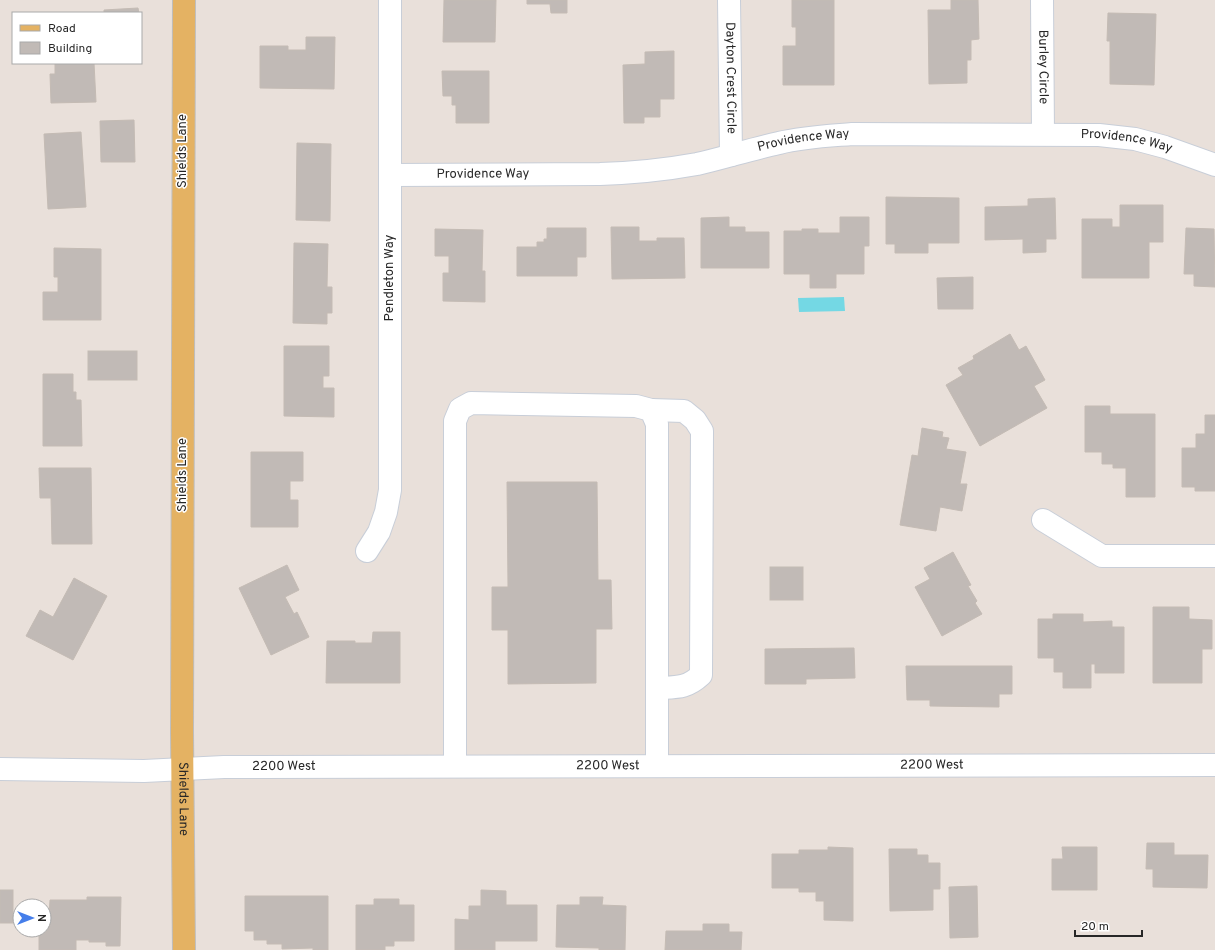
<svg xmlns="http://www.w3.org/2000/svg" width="1215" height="950" font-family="Overpass,sans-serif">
	<rect width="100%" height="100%" fill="#e9e0da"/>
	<!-- water -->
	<polygon fill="#74d8e4" points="844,297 845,311 799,312 798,298"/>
	<!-- building -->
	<g fill="#c1bab6" stroke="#c4bbb4">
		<polygon points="444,0 496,0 495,42 443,42"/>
		<polygon points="527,0 567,0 567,13 551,13 550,4 527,4"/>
		<polygon points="792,0 834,0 834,85 783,85 783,46 796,46 796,27 792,27"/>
		<polygon points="951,0 978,0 979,39 971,40 971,60 967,60 967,83 929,84 928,10 951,10"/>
		<polygon points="138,8 139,13 104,13 104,10"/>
		<polygon points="1108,13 1156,14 1154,85 1110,84 1110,41 1107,41"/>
		<polygon points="306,37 335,37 334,89 260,88 260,46 288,46 288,50 306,50"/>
		<polygon points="674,51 674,99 660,99 660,117 644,117 644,123 624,123 623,65 645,64 645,52"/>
		<polygon points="55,63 94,63 96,102 51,103 50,74 55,74"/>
		<polygon points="442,71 489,71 489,123 456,123 456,105 452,105 452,96 443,96"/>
		<polygon points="134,120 135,162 101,162 100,121"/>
		<polygon points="81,132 86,207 48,209 44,134"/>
		<polygon points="297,143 331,144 330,221 296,220"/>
		<polygon points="886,197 959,198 959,243 928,243 928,253 895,253 895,244 886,244"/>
		<polygon points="1055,198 1056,239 1046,239 1046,252 1023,253 1023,239 985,240 985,207 1028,206 1028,199"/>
		<polygon points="1120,205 1163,205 1163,242 1149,242 1149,278 1082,278 1082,219 1112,219 1112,227 1120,227"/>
		<polygon points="729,217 729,227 745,227 745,232 769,232 769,268 701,268 701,218"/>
		<polygon points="840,217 869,217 869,246 864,246 864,274 836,274 836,288 810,288 810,274 784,274 784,231 802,231 802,229 818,229 818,233 840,233"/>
		<polygon points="611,227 639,227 639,241 657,241 657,238 684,238 685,278 612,279"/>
		<polygon points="547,228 586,228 586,257 577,257 577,276 517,276 517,247 537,247 537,242 544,242 544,239 547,239"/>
		<polygon points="1186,228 1214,229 1215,287 1194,286 1194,274 1184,274"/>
		<polygon points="435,229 483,230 482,271 485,271 485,302 443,301 443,273 449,273 449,256 435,256"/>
		<polygon points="294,243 328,244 327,287 332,287 332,313 327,313 327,324 293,323"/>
		<polygon points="54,248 101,249 101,320 43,320 43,292 58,292 58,277 54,277"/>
		<polygon points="973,277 973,309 938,309 937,278"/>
		<polygon points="1010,334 1019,350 1026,346 1045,380 1034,386 1047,408 980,446 946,385 963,375 958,368 974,359 973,356"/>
		<polygon points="284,346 329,346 329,376 323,376 323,388 334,388 334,417 284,416"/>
		<rect x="88" y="351" width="49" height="29"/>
		<polygon points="43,374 73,374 73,392 76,392 76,400 81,400 82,446 43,446"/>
		<polygon points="1085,406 1110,406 1110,414 1155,414 1155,497 1126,497 1126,468 1113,468 1113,464 1102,464 1102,452 1085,452"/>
		<polygon points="1205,415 1215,415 1215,491 1195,491 1195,487 1182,487 1182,448 1196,448 1196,434 1205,434"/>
		<polygon points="922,428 943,432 942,437 949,438 946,449 966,452 960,484 967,484 962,511 940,507 936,531 900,525 912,455 918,456"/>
		<polygon points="251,452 303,452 303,481 290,481 290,500 298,500 298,527 251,527"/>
		<polygon points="39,468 91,468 92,544 52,544 51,498 40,498"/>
		<polygon points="507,482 597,482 598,580 611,580 612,629 596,629 596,683 508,684 508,630 492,630 492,587 508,587"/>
		<polygon points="953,552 971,585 968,586 977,601 975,603 982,614 942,636 915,587 930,579 924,568"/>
		<polygon points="287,565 299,590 285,597 294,614 297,612 309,637 271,655 239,588"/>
		<rect x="770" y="567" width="33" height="33"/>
		<polygon points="74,578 107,596 73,660 26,636 40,610 53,617"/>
		<polygon points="1153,607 1189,607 1189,619 1212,620 1212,649 1202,649 1202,683 1153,683"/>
		<polygon points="1053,614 1083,614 1083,622 1112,621 1112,627 1124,627 1124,673 1095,673 1095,664 1091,664 1091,688 1063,688 1063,672 1054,672 1054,658 1038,658 1038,619 1053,619"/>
		<polygon points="373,632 400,632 400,683 326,683 327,641 355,641 355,643 372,643"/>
		<polygon points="854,648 855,678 806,679 806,684 765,684 765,649"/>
		<polygon points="906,666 1012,666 1012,694 999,694 999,707 930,706 930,700 907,700"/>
		<polygon points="1147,843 1174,843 1174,855 1208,855 1207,888 1153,887 1153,869 1146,869"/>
		<polygon points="828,847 853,848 853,921 824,920 824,901 816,901 816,892 799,892 799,888 772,888 772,854 799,854 799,850 828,850"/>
		<polygon points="1062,847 1097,847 1097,890 1052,890 1052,859 1063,859"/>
		<polygon points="889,849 917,849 917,855 928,855 928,863 940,863 940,889 933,889 933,910 890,911"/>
		<polygon points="977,886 978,937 950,938 949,887"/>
		<rect x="0" y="890" width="13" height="33"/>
		<polygon points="481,890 506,891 506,905 537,905 537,941 495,941 495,950 455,950 455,919 469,920 469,906 481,906"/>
		<polygon points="245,896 328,896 328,950 313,950 313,948 282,949 282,944 267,944 267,940 254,940 254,931 245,931"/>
		<polygon points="87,897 121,897 120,946 106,946 106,942 89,942 89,940 76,940 76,950 39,950 39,930 44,930 44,915 49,915 50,900 87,900"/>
		<polygon points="580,897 603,897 602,905 626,906 625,950 599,950 599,948 556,947 557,905 580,905"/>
		<polygon points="374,899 399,899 399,905 414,905 414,941 394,941 394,946 385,946 385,950 356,950 356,905 374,905"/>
		<polygon points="703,924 729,924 729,932 742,932 741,950 665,950 666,931 703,931"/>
	</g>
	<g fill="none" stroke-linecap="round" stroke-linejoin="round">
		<defs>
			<g id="minor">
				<path id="s1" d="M729,0L731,155"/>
				<path id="s2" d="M1042,0L1043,134"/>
				<path id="s3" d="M390,175L600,174C632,173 664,170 697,164C724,158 751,149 779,143C803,137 827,136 852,134L1099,135L1135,139L1165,147L1215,165"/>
				<path d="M651,410L684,411L695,420L702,431L701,675C686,689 676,687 657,688"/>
				<polyline points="1043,520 1102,556 1215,556"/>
				<polyline points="367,551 379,532 386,512 390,490 390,0"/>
				<polyline points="455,766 455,421 460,409 471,403 636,406 651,410 657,424 657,766"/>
				<path id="s4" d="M0,769L144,771L224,767L1215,765"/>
			</g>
			<g id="major">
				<path id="s5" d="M184,0L182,732L184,950"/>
			</g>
		</defs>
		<!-- minor casing -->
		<use href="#minor" stroke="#c8ced8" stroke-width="24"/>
		<!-- major casing -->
		<use href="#major" stroke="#bebebe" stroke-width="24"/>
		<!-- minor -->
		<use href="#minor" stroke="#fff" stroke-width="22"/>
		<!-- major -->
		<use href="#major" stroke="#e4b263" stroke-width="22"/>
	</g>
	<g text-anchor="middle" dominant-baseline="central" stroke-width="3" stroke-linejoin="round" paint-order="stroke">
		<!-- street labels -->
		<g font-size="13" fill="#272727" stroke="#fff">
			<text stroke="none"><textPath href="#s2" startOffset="67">Burley Circle</textPath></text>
			<text stroke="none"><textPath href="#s1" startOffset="78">Dayton Crest Circle</textPath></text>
			<text stroke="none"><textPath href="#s3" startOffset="417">Providence Way</textPath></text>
			<text stroke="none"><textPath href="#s3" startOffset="741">Providence Way</textPath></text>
			<text transform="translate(183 151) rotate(-90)">Shields Lane</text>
			<text stroke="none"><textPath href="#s3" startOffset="93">Providence Way</textPath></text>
			<text transform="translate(390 278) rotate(-90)">Pendleton Way</text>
			<text transform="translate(183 475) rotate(-90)">Shields Lane</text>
			<text stroke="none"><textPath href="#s4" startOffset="932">2200 West</textPath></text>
			<text stroke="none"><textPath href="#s4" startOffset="608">2200 West</textPath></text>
			<text stroke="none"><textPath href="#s4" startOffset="284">2200 West</textPath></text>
			<text stroke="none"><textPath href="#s5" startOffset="799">Shields Lane</textPath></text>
		</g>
	</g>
	<!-- legend -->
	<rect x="12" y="12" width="130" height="52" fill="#ffffff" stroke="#a9a9a9"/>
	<rect x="20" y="25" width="20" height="6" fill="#e4b263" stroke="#a9a9a9"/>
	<text x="48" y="32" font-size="12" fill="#272727">Road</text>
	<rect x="20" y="42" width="20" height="12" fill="#c1bab6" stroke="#a9a9a9"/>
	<text x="48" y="52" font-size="12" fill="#272727">Building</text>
	<!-- north arrow -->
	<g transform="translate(32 918) rotate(90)"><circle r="19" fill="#ffffff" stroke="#a9a9a9"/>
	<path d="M0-3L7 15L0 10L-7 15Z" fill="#457eea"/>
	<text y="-6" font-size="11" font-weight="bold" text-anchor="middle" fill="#272727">N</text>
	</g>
	<!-- scale -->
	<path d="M1075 930v6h67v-6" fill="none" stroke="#272727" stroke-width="2"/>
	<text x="1081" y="930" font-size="12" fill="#272727" stroke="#ffffff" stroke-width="3" paint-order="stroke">20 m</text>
</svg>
